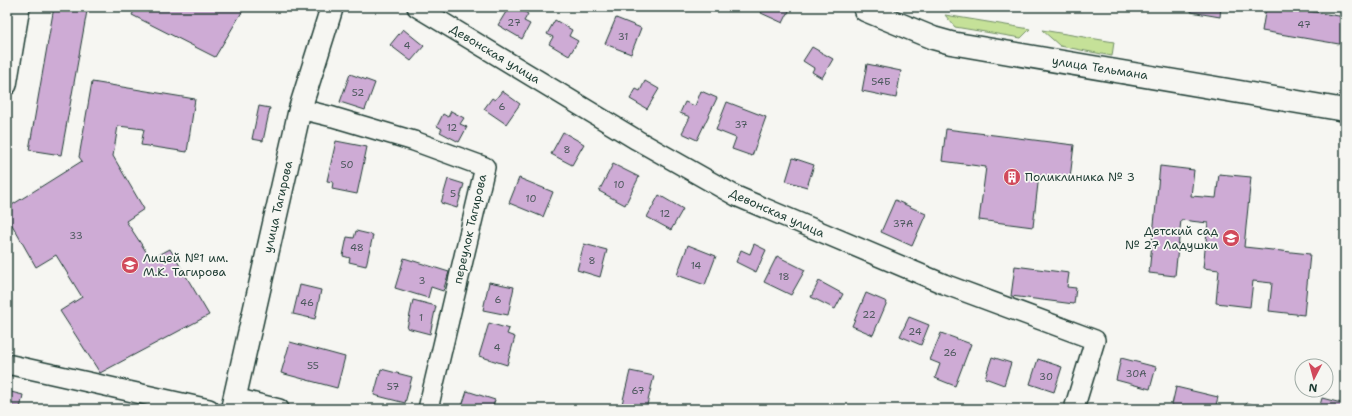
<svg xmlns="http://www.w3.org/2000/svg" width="1352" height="416" font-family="'Shantell Sans',sans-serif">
	<rect width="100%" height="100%" fill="#f6f6f2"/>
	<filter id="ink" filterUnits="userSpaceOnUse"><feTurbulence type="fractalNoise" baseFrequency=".025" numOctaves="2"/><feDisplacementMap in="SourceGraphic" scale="8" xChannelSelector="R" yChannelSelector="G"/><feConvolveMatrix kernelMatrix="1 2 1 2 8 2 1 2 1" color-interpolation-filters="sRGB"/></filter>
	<g filter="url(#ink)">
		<!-- green -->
		<g fill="#c5e198" stroke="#728f66">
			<polygon points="945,15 1030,29 1021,38 955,27"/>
			<polygon points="1042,30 1114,42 1112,56 1060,46"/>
		</g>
		<!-- building -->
		<g fill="#ceabd5" stroke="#1f3d34">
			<polygon points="54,7 70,7 87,11 61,155 29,150"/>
			<polygon points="136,7 245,7 215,57 132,15"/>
			<polygon points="509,7 517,7 528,14 524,21 530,24 522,39 498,25"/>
			<polygon points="764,7 791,7 783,23 761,13"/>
			<polygon points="1192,7 1221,7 1220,17 1191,12"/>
			<polygon points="1266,7 1283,7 1345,17 1345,45 1262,31"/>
			<polygon points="616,18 641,28 631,54 605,44"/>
			<polygon points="555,20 572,30 569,36 578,41 569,56 549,44 553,37 547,34"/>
			<polygon points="403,29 424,46 411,61 390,45"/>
			<polygon points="812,47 833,59 822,78 812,72 814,68 803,61"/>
			<polygon points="867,64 901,71 896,98 862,91"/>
			<polygon points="350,74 375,83 365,110 340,102"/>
			<polygon points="645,81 659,89 647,109 630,99 636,89 640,91"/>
			<polygon points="92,82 195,99 187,152 141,145 144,129 118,126 113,156 144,209 126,221 151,259 170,249 209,315 100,373 60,311 82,297 56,255 36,267 7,216 7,208 82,161 79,157"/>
			<polygon points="502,91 520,104 506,124 484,109 492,98 495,100"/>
			<polygon points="701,91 717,98 697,140 682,133 690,117 680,113 685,102 695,106"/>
			<polygon points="727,102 766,117 752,156 732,149 736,138 716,130"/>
			<polygon points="259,106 270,108 263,141 252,139"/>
			<polygon points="451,111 464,118 460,124 467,127 459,142 440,132 442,129 437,126 443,114 448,117"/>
			<polygon points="946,129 1074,145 1070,178 1039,175 1033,227 979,220 986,167 942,161"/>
			<polygon points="563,132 584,144 572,165 551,154"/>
			<polygon points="336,141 367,147 357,194 332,189 333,182 327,181"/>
			<polygon points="793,158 814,165 807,187 786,181"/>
			<polygon points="613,164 639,177 625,205 599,191"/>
			<polygon points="1160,166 1194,170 1191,196 1216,198 1219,174 1251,177 1244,247 1310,254 1304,315 1269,311 1272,283 1253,281 1250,307 1216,303 1219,270 1203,268 1208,223 1181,220 1175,276 1149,273"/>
			<polygon points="519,178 553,192 543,217 509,203"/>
			<polygon points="448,179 464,184 457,208 441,203"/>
			<polygon points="659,195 683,209 671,230 647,217"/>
			<polygon points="895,200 926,214 912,246 881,232"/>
			<polygon points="356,231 373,235 366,266 349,262 350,258 343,256 347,237 354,238"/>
			<polygon points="584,244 607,250 600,277 577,270"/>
			<polygon points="754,244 766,250 756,272 736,262 741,250 750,254"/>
			<polygon points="688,245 716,256 705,285 677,275"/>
			<polygon points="777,256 805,270 791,295 764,282"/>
			<polygon points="404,258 449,272 443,291 431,287 428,298 395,288"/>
			<polygon points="1015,266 1069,273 1067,287 1076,288 1074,304 1011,296"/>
			<polygon points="819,281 843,294 835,309 811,297"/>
			<polygon points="489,282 514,287 508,315 483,310"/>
			<polygon points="300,285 321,290 315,319 293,314"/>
			<polygon points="866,293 887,302 873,335 852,326"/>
			<polygon points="413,300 436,306 430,334 407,328"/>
			<polygon points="909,317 929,325 921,345 900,336"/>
			<polygon points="489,323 509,329 507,334 515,337 507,365 479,356"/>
			<polygon points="941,333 971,344 955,386 935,378 940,364 930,360"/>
			<polygon points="290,342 345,357 337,388 281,373"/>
			<polygon points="992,357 1011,363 1004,385 985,378"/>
			<polygon points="1121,358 1156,367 1150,389 1116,380"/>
			<polygon points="1038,359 1062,367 1054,392 1030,384"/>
			<polygon points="381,369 412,377 405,403 374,395"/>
			<polygon points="630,371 654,376 646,409 622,404"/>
			<polygon points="1176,387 1218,397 1215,409 1171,409"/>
			<polygon points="7,391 23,395 20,409 7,409"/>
			<polygon points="467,391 495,400 492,409 461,409"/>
			<polygon points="1322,398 1345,404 1345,409 1319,409"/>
			<polygon points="1247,403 1271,409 1246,409"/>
			<polygon points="44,404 71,408 70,409 44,409"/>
		</g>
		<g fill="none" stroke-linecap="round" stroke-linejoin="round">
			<defs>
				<g id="street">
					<polyline points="417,7 637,140 736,196 944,284 1095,340 1074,409"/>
					<polyline points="7,85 20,7"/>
					<polyline points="300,109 333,117 414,141 485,167 428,409"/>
					<polyline points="7,364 209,409"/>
					<polyline points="235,398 279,409"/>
				</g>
				<g id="secondary">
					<polyline points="865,10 933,38 951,43 1345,110"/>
					<polyline points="232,409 300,109 332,7"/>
				</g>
			</defs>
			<!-- street casing -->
			<use href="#street" stroke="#1f3d34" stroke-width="22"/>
			<!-- secondary casing -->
			<use href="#secondary" stroke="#1f3d34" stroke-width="25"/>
			<!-- street -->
			<use href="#street" stroke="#f6f6f2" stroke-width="19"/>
			<!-- secondary -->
			<use href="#secondary" stroke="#f6f6f2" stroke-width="22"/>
		</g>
	</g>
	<!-- icons -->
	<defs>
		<symbol id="building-disc" viewBox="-11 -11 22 22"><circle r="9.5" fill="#d1495b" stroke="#f6f6f2"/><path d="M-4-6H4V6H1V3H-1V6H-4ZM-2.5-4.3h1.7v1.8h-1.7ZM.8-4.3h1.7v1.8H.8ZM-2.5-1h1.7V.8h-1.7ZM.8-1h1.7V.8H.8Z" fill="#fff"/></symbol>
		<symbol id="school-disc" viewBox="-11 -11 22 22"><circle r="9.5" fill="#d1495b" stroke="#f6f6f2"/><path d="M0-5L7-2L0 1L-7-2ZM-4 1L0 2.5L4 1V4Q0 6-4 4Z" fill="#fff"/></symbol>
	</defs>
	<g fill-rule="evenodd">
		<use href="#building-disc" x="1002" y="167" width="20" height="20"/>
		<use href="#school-disc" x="1221" y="228" width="20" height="20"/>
		<use href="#school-disc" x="120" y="255" width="20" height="20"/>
	</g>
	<g text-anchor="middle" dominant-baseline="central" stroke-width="3.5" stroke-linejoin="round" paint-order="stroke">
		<!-- number labels -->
		<g font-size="10" fill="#4b585c">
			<text x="514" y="22">27</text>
			<text x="1304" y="24">47</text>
			<text x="623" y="36">31</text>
			<text x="407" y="45">4</text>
			<text x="881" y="81">54Б</text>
			<text x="358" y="92">52</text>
			<text x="502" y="106">6</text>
			<text x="741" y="124">37</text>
			<text x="452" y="127">12</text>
			<text x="567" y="149">8</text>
			<text x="347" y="164">50</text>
			<text x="619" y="184">10</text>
			<text x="453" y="193">5</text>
			<text x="531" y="198">10</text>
			<text x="665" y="213">12</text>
			<text x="903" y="223">37А</text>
			<text x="76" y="235">33</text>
			<text x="357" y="247">48</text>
			<text x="592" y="260">8</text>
			<text x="696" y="265">14</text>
			<text x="784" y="276">18</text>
			<text x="422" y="280">3</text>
			<text x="498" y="299">6</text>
			<text x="307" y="302">46</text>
			<text x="869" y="314">22</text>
			<text x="421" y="317">1</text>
			<text x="915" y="331">24</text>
			<text x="497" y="347">4</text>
			<text x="950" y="352">26</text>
			<text x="313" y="365">55</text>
			<text x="1136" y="373">30А</text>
			<text x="1046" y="376">30</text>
			<text x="393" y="386">57</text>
			<text x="638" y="390">67</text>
		</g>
		<!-- street labels -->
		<g font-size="12" fill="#1f3d34" stroke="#f6f6f2">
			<text transform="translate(495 54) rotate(31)">Девонская улица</text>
			<text transform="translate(1100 68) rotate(9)">улица Тельмана</text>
			<text transform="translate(278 207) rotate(-77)">улица Тагирова</text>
			<text transform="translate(777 213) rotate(24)">Девонская улица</text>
			<text transform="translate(470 229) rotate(-77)">переулок Тагирова</text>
		</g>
		<!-- poi labels -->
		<g font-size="12" fill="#1f3d34" stroke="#f6f6f2" text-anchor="start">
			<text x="1025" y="177">Поликлиника № 3</text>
			<text x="1218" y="231" text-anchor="end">Детский сад<tspan x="1218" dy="14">№ 27 Ладушки</tspan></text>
			<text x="143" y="258">Лицей №1 им.<tspan x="143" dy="14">М.К. Тагирова</tspan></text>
		</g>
	</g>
	<!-- margin -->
	<rect width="1352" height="416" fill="none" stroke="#f6f6f2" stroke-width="24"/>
	<rect x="12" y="12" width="1328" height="392" fill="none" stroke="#1f3d34" stroke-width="1.5" filter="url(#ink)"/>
	<!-- north arrow -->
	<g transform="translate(1314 378) rotate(186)"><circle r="19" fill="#f6f6f2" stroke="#a0aca6"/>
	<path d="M0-3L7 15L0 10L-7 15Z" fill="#d1495b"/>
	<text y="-6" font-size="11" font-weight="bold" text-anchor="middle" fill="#1f3d34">N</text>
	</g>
</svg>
